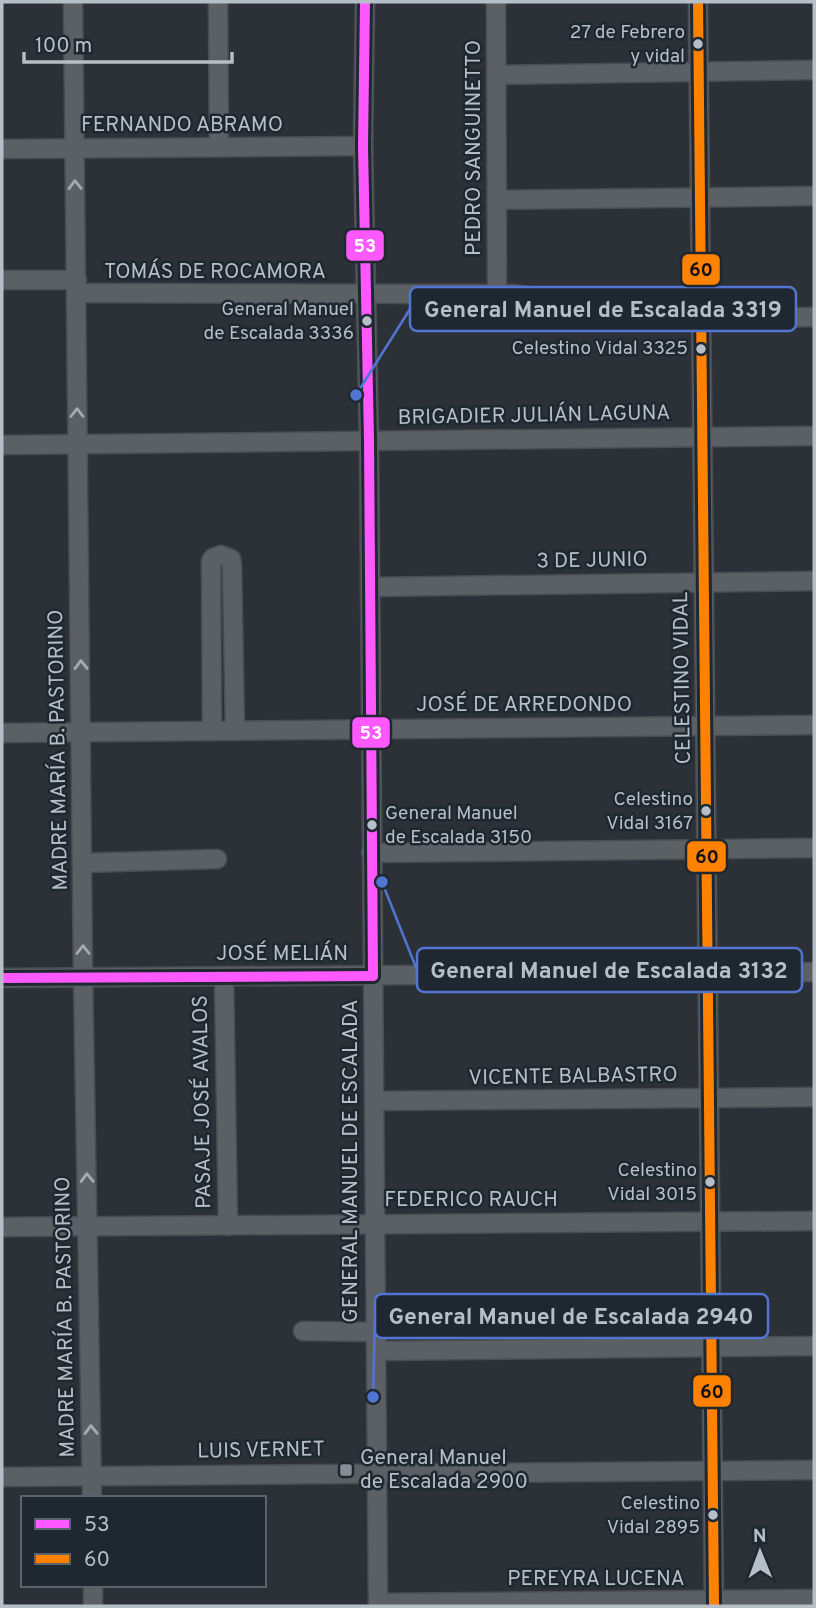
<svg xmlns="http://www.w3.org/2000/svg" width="816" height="1608" font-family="Overpass,sans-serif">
	<rect width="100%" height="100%" fill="#2b3137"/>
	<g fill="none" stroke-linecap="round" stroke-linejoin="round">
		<defs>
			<g id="minor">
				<polyline points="73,2 83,977 92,1498"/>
				<polyline points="218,2 219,147"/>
				<polyline points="365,2 363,146 369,440 378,1606"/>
				<polyline points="496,2 497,294"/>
				<polyline points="698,2 714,1606"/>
				<polyline points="497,75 814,70"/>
				<polyline points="2,149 363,146"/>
				<polyline points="497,200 814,196"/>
				<polyline points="2,280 77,280"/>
				<polyline points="77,293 512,294 700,319 814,317"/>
				<polyline points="2,445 814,436"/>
				<polyline points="370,587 814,581"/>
				<polyline points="212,731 211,561 213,558 221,555 231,559 232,565 235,731"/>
				<polyline points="2,733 814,725"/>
				<polyline points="371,853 814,848"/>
				<polyline points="83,863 217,859"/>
				<polyline points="224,977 228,1226"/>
				<polyline points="2,978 814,972"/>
				<polyline points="374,1101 814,1097"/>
				<polyline points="2,1227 814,1221"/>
				<polyline points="303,1331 375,1332"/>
				<polyline points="376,1351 814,1346"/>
				<polyline points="2,1477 814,1470"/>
				<polyline points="93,1585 93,1606"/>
				<polyline points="378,1603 814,1599"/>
			</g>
		</defs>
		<!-- minor casing -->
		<use href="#minor" stroke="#494d52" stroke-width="21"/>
		<!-- minor -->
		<use href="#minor" stroke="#5b6065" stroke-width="18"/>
		<defs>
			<g id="bus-1">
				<polyline points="365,2 363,146 369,440 373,976"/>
				<polyline points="2,978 373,976"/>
			</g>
			<polyline id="bus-2" points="698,2 714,1606"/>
		</defs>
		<!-- bus-1 casing -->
		<use href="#bus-1" stroke="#1f2831" stroke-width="16"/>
		<!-- bus-2 casing -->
		<use href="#bus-2" stroke="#1f2831" stroke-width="16"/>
		<!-- bus-1 -->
		<use href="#bus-1" stroke="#fe58ff" stroke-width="10"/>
		<!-- bus-2 -->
		<use href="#bus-2" stroke="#ff8100" stroke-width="10"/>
	</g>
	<!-- one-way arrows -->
	<defs><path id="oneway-chevron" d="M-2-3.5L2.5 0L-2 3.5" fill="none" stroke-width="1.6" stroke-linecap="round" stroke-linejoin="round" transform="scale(1.75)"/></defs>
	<g stroke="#a4abb3">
		<use href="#oneway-chevron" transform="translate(75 185) rotate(-91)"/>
		<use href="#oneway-chevron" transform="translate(77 413) rotate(-90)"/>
		<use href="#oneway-chevron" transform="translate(81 665) rotate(-91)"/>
		<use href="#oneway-chevron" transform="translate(83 950) rotate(-90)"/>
		<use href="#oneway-chevron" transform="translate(87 1178) rotate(-91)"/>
		<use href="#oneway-chevron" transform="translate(91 1430) rotate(-91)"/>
	</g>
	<!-- markers -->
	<g fill="#b6bec7" stroke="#1f2831" stroke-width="2.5">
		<circle cx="698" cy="44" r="6"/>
		<circle cx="367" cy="321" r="6"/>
		<circle cx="701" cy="349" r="6"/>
		<circle cx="706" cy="811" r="6"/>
		<circle cx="372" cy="825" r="6"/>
		<circle cx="710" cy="1182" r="6"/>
		<circle cx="713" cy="1515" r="6"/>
	</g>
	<rect fill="#858d95" stroke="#1f2831" stroke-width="2.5" x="339" y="1463" width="14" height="14" rx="3.5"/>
	<g text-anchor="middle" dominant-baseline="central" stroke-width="5" stroke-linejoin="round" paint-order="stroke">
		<!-- bus labels -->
		<g font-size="19" fill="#b6bec7" stroke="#1f2831" text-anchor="end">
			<text x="685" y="33">27 de Febrero<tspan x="685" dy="24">y vidal</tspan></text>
			<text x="354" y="310">General Manuel<tspan x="354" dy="24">de Escalada 3336</tspan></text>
			<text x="688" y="349">Celestino Vidal 3325</text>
			<text x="693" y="800">Celestino<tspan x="693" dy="24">Vidal 3167</tspan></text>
			<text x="385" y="814" text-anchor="start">General Manuel<tspan x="385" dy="24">de Escalada 3150</tspan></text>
			<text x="697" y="1171">Celestino<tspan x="697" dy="24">Vidal 3015</tspan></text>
			<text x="700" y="1504">Celestino<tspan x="700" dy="24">Vidal 2895</tspan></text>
		</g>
		<!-- street labels -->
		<g font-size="21" fill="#b6bec7" stroke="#1f2831">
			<text x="182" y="125">FERNANDO ABRAMO</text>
			<text transform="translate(474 148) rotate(-90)">PEDRO SANGUINETTO</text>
			<text x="215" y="272">TOMÁS DE ROCAMORA</text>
			<text transform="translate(534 416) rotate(-1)">BRIGADIER JULIÁN LAGUNA</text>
			<text transform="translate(592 561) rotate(-1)">3 DE JUNIO</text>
			<text transform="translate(683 678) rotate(-91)">CELESTINO VIDAL</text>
			<text x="524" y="705">JOSÉ DE ARREDONDO</text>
			<text transform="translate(59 750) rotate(-91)">MADRE MARÍA B. PASTORINO</text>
			<text x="282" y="954">JOSÉ MELIÁN</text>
			<text transform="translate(573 1077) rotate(-1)">VICENTE BALBASTRO</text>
			<text transform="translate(203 1102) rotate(-91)">PASAJE JOSÉ AVALOS</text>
			<text transform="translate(351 1161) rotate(-90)">GENERAL MANUEL DE ESCALADA</text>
			<text x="471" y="1200">FEDERICO RAUCH</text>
			<text transform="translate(66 1317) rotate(-91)">MADRE MARÍA B. PASTORINO</text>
			<text transform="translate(261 1451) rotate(-1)">LUIS VERNET</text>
			<text x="596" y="1579">PEREYRA LUCENA</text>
		</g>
		<!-- poi labels -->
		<g font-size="21" fill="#b6bec7" stroke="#1f2831" text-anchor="start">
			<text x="360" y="1458">General Manuel<tspan x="360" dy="24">de Escalada 2900</tspan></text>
		</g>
	</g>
	<!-- callouts -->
	<path fill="none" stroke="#5375d2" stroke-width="2.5" d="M356 395L410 309M382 882L417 970M373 1397L375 1316"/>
	<g fill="#5375d2" stroke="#1f2831" stroke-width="2.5">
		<circle cx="356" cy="395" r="7"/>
		<circle cx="382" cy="882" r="7"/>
		<circle cx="373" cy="1397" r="7"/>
	</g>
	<g fill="#1f2831" stroke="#5375d2" stroke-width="2.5">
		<rect x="410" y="287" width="386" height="44" rx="7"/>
		<rect x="417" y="948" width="385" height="44" rx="7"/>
		<rect x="375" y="1294" width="393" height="44" rx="7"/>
	</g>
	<g font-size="23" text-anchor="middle" font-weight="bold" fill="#b6bec7">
		<text x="603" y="317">General Manuel de Escalada 3319</text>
		<text x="609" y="978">General Manuel de Escalada 3132</text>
		<text x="571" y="1324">General Manuel de Escalada 2940</text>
	</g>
	<g stroke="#1f2831" stroke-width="2.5">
		<rect x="345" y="229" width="40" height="33" rx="7" fill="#fe58ff"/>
		<rect x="681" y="253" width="40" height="33" rx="7" fill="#ff8100"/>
		<rect x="351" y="716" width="40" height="33" rx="7" fill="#fe58ff"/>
		<rect x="686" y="840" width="41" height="33" rx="7" fill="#ff8100"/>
		<rect x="692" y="1374" width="40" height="34" rx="7" fill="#ff8100"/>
	</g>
	<g font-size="19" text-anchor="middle" font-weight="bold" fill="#fff">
		<text x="365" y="252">53</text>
		<text x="371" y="739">53</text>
	</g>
	<g font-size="19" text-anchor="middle" font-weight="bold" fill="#111">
		<text x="701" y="276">60</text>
		<text x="707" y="863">60</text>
		<text x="712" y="1398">60</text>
	</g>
	<!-- border -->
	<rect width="816" height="1608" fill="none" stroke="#b6bec7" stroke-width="7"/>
	<!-- legend -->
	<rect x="21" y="1496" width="245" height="91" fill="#1f2831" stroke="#5b646d" stroke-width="2"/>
	<rect x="35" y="1519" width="35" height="10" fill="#fe58ff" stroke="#5b646d" stroke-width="2"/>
	<text x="84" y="1531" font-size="21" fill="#b6bec7">53</text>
	<rect x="35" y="1554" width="35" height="10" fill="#ff8100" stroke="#5b646d" stroke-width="2"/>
	<text x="84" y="1566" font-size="21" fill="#b6bec7">60</text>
	<!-- north arrow -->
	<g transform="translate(760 1552) rotate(359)" stroke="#1f2831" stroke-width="5" paint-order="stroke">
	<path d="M0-5L12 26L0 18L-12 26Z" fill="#b6bec7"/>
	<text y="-10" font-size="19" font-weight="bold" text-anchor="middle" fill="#b6bec7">N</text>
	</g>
	<!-- scale -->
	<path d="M24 52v10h208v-10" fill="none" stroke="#b6bec7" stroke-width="3.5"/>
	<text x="35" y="52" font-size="21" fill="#b6bec7" stroke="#1f2831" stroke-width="5" paint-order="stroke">100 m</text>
</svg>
